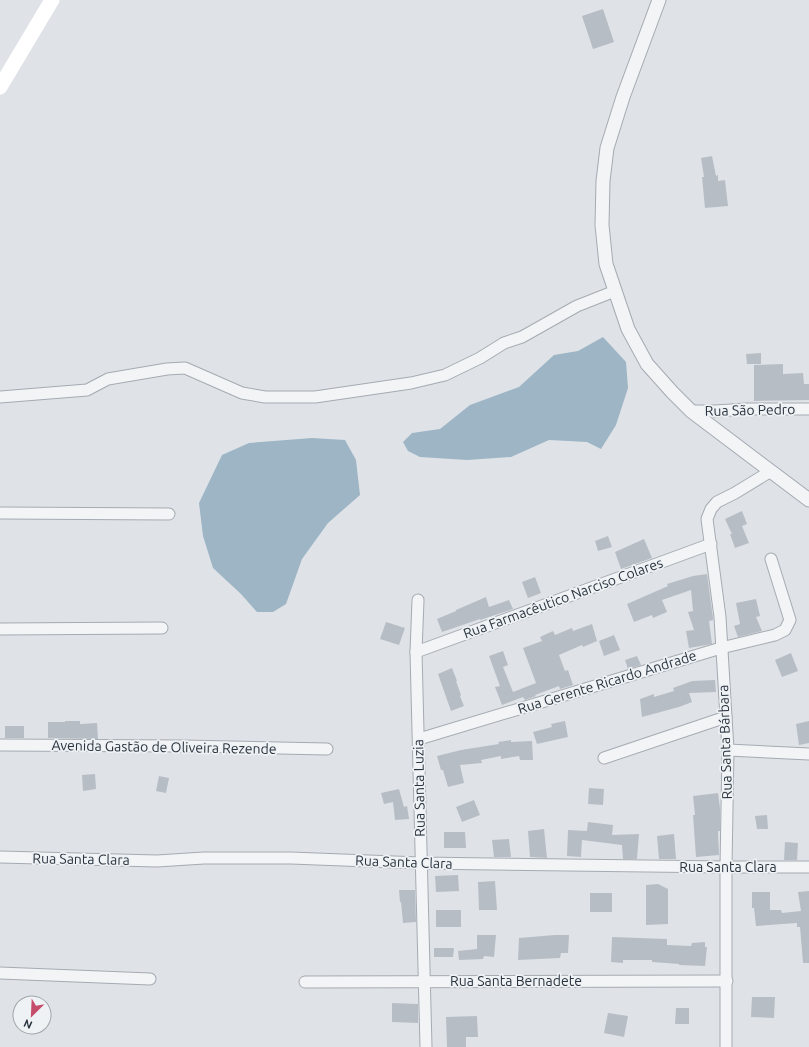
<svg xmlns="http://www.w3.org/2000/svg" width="809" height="1047" font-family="Ubuntu,sans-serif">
	<rect width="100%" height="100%" fill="#dfe3e8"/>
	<!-- water -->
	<g fill="#9db5c5">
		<polygon points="603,337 626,362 628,388 616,425 601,449 587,442 549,440 511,457 467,460 420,457 408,451 403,442 412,433 440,429 470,405 519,387 554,355 578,351"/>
		<polygon points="312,438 345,440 356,460 360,495 328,523 302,559 286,604 273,612 257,612 241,594 213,568 203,536 199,503 222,455 249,443"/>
	</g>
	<!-- building -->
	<g fill="#b7bdc4">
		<polygon points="603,9 614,42 593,49 582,16"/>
		<polygon points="712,156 716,176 718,175 718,181 725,180 728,206 705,208 702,177 704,177 701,158"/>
		<polygon points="761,353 761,364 747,364 746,354"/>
		<polygon points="783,364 783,374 803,373 804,384 809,384 809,400 754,401 754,365"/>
		<polygon points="742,511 747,524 742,526 749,543 735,548 730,534 732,534 725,519"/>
		<polygon points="608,536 612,547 598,551 595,541"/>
		<polygon points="644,539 652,558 621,569 615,552"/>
		<polygon points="707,574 713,618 713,620 709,621 712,644 689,648 686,631 694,630 688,612 693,611 691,590 662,600 667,612 653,618 652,615 634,622 627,604 668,586 667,584 693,576"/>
		<polygon points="535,577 541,593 528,598 522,582"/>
		<polygon points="486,597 489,607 509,600 513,609 480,620 480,619 442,632 437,619 456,611 456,610"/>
		<polygon points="756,599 760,616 756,617 762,631 738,637 734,626 740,624 736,603"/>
		<polygon points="386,622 405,628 399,645 380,639"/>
		<polygon points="592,624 597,641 583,647 582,645 559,655 565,671 568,670 573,685 560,689 559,686 535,695 536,696 525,700 523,697 502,705 495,687 500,686 489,656 503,651 508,665 503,667 513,692 536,683 523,648 542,641 540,637 553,631 555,635 572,628 573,631"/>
		<polygon points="614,635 620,650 604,656 599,641"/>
		<polygon points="791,653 798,671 782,677 775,660"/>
		<polygon points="637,656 641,665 628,669 625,660"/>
		<polygon points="452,668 457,681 456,681 461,695 460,696 464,706 451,711 438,674"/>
		<polygon points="715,680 716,692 689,693 692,702 679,707 642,717 640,699 654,694 654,697 674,691 673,688 692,681"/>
		<polygon points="65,721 80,721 80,724 97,723 98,739 48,738 48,722 65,722"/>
		<polygon points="565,721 568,737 537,744 533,732 552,727 551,724"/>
		<polygon points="809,721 809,743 799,745 796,724"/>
		<rect x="5" y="726" width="19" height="12"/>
		<polygon points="511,740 511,742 532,741 533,760 520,760 519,756 501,759 501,756 481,760 482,763 460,765 464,783 448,787 443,770 441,770 437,756 461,750 499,744 498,742"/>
		<polygon points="95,774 96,789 83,791 82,775"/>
		<polygon points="159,776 169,778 166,793 156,791"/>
		<polygon points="589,788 604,789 603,805 588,804"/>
		<polygon points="399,789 404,807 407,806 409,819 395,820 393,802 384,804 381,793"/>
		<polygon points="718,793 720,808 720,831 718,831 719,855 696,857 693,815 695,815 693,796"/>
		<polygon points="474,800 480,815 462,822 456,807"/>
		<polygon points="767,815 768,829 757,829 755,816"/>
		<polygon points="588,822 613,825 612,835 639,834 637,859 623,859 622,845 582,840 581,857 567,856 568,830 587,831"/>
		<polygon points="544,829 547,858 530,857 528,831"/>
		<polygon points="444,832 465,832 466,848 444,848"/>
		<polygon points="674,834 676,859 659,859 657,836"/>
		<polygon points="509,839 511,857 494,857 492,840"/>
		<polygon points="785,842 798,843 797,860 784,860"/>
		<polygon points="458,875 459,891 436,892 435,876"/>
		<polygon points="495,881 497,910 479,910 478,882"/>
		<polygon points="658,884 668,889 668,924 646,925 646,885"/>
		<polygon points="399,890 415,890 416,922 403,923 401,902 400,902"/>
		<polygon points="809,891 809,963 803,963 800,927 797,927 797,923 756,926 754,908 752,908 752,892 770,892 770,910 781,910 782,913 801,911 798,892"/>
		<rect x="590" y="893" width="22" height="19"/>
		<rect x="436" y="910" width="25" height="17"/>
		<polygon points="477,935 496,935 494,957 484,956 483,959 459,960 458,951 477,949"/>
		<polygon points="555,935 569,935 568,953 561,953 560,958 518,960 519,938"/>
		<polygon points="612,937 667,939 667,945 691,946 692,943 705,942 705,947 707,947 705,966 679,965 679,964 652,962 652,960 623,960 623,963 611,962"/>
		<polygon points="434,948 454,948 453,957 434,957"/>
		<polygon points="752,997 775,997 774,1018 751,1017"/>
		<polygon points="392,1003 418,1004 418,1023 392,1022"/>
		<polygon points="676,1008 689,1008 689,1024 675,1024"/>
		<polygon points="608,1013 628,1016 624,1037 604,1033"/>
		<polygon points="477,1016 478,1037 466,1037 466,1047 447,1047 446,1017"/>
	</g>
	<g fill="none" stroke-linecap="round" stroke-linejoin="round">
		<defs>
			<g id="minor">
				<polyline points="0,397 87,390 108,379 167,369 185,368 242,393 265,397 315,397 411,383 445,375 480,358 504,343 522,337 577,306 615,291"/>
				<polyline points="691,411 715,411 747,409 809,409"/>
				<polyline points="0,513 169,514"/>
				<polyline points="418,600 416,652 426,1047"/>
				<polyline points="0,629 162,628"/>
				<polyline points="416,652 711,544"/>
				<polyline points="419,739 721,648 775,635 785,630 790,620 771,559"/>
				<polyline points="0,745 182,746 327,749"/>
				<polyline points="728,750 809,754"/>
				<polyline points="604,758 726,717"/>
				<polyline points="0,857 157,861 204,858 291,858 420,863 726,867 809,867"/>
				<polyline points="0,973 150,979"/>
				<polyline points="305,982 727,981"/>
				<polyline points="726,1047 726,867 728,750 720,617 707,519 711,509 717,502 735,493 771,471"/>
			</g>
			<polyline id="tertiary" points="659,0 623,97 607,148 603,181 602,225 606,264 628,329 647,364 672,392 691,411 809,500"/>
		</defs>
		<!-- minor casing -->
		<use href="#minor" stroke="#a5abb2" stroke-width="13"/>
		<!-- tertiary casing -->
		<use href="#tertiary" stroke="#a5abb2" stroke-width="15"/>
		<!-- minor -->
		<use href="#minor" stroke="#f2f4f6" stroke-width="11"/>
		<!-- tertiary -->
		<use href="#tertiary" stroke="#f2f4f6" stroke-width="13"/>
		<!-- secondary -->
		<polyline stroke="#fff" stroke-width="15" points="0,87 52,0"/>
	</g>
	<g text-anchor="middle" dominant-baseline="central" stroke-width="3.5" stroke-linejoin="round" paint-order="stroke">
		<!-- street labels -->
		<g font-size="14" fill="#29333e" stroke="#eff2f5">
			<text transform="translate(750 410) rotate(-1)">Rua São Pedro</text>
			<text transform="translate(563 598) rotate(-20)">Rua Farmacêutico Narciso Colares</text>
			<text transform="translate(607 682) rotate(-17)">Rua Gerente Ricardo Andrade</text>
			<text transform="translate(725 742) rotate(-92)">Rua Santa Bárbara</text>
			<text transform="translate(164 747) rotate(1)">Avenida Gastão de Oliveira Rezende</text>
			<text transform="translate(419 788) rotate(-91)">Rua Santa Luzia</text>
			<text transform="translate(81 859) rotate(1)">Rua Santa Clara</text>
			<text transform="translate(404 862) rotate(2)">Rua Santa Clara</text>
			<text x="728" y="867">Rua Santa Clara</text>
			<text x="516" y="981">Rua Santa Bernadete</text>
		</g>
	</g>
	<!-- north arrow -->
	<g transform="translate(32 1015) rotate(204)"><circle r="19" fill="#eff2f5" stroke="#a0a6ac"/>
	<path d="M0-3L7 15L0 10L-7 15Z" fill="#c54c6b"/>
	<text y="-6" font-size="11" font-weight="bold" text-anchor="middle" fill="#29333e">N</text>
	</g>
</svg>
